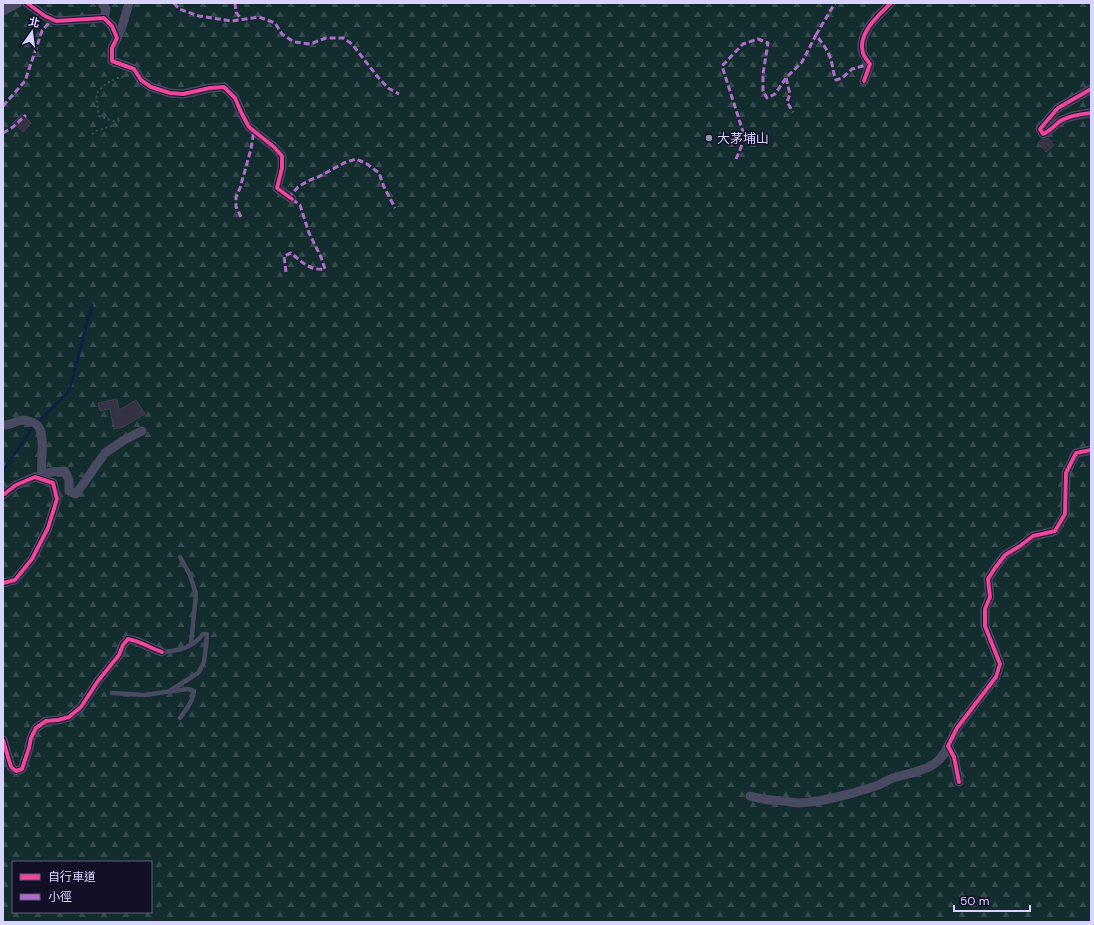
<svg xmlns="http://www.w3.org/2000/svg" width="1094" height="925" font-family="'DM Sans','Noto Sans TC',sans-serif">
	<defs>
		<pattern id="forest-firs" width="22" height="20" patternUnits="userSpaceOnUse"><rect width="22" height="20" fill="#132c2d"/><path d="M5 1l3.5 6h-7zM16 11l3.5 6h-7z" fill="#354a4c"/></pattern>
	</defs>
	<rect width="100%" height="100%" fill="#161421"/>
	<!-- forest -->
	<path fill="url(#forest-firs)" fill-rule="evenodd" d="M3,3H1091V922H3ZM13,862H151V912H13Z"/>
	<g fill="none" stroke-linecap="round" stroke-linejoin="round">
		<!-- stream -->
		<polyline stroke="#0d2144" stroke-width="3" points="3,471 33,427 69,391 92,305"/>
	</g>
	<!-- building -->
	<g fill="#343243" stroke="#433f54">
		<polygon points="22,114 31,123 23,132 13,123"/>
		<polygon points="1048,138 1054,145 1046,152 1038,143 1042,140"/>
		<polygon points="117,399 119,410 136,400 145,414 123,427 114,429 110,409 100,411 98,403"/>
	</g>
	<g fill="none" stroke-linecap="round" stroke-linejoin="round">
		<!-- path -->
		<path stroke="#44505f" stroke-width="2" stroke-dasharray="2 3" stroke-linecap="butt" d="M92,134L98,130L116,125L120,118L113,121L99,116L96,94C106,83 111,79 126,76"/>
		<!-- lane -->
		<g stroke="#4a4962" stroke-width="4.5">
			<polyline points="180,557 190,575 196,594 191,644"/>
			<path d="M162,652C178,651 193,648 203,634H207C207,637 205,657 204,661C203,665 200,670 198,673L168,692"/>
			<path d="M112,693L144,695L188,689L194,691C193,702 186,709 180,718"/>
		</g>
		<!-- street -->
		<g stroke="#4a4962" stroke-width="9">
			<polyline points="27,3 45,16 56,21 104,18 112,26 117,38 112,48 112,61 134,69 141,80 151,87 170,93 183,94 210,88 224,87 235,98 241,112 249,127 274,147 282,156 282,168 277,188 292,199"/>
			<polyline points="102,3 106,9 104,18"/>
			<polyline points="3,11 18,3"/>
			<polyline points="117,38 122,27 129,3"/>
			<path d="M864,81L870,64C868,61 864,57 863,53C857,33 879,15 891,3"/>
			<path d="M1091,89L1058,108L1040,129L1043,134C1051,131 1055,124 1062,120C1070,116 1081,114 1091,113"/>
			<path d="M3,425C11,426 16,420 24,420C28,421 35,422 38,426C46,435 40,463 42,475"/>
			<polyline points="35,477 51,472 65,471 69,480 69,491 76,494 105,453 124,440 142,431"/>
			<polyline points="3,495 16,485 35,477 53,483 57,499 48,528 32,559 15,580 3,583"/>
			<path d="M3,740L11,767L16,771L22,769L29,748L31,738L36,728L46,721L58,720L69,717L81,707L98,681L119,655L123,645L128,639C140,641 150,648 162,652"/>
			<polyline points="959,782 954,757 948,746 957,728 996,677 1000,664 985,626 985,609 990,597 988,579 995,568 1005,555 1020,546 1033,536 1055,531 1065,514 1066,473 1076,453 1091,450"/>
			<path d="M750,796C762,800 771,800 783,801C788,801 793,803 798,803C824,802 851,794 876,786C882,784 887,780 893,778C915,771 938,771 948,746"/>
		</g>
		<!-- quiet -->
		<g stroke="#b06ccc" stroke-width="3" stroke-dasharray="6 3" stroke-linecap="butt">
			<polyline points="174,3 179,9 199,16 232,21 259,17 275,23 282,34 294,42 310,44 326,38 343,38 352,44 377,76 388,88 399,94"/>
			<polyline points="235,3 236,12 241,19"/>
			<polyline points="816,35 835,3"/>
			<polyline points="786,78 790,94 787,102 793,112"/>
			<polyline points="3,106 25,81 42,31 52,19"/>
			<polyline points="3,133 13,127 26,115"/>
			<path d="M736,159L745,138L722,66L743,44L758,39L768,43L763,74V91L767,98L775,94L786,78L802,62L816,35C822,43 828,50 831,60C833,67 833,73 836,80L842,78L852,69L870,64"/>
			<polyline points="241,217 236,207 236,197 240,188 251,149 254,130"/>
			<path d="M286,272L284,256L291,253C302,262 310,271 325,269L321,257L309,233L300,205L289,197L298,187L308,181L320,176L344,163L356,159L367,164L379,173L384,187L395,208"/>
		</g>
		<defs>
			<g id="cycleway">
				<polyline points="27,3 45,16 56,21 104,18 112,26 117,38 112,48 112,61 134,69 141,80 151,87 170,93 183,94 210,88 224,87 235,98 241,112 249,127 274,147 282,156 282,168 277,188 292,199"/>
				<path d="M864,81L870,64C868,61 864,57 863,53C857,33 879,15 891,3"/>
				<path d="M1091,89L1058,108L1040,129L1043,134C1051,131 1055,124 1062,120C1070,116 1081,114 1091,113"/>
				<polyline points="3,495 16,485 35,477 53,483 57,499 48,528 32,559 15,580 3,583"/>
				<path d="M3,740L11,767L16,771L22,769L29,748L31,738L36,728L46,721L58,720L69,717L81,707L98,681L119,655L123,645L128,639C140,641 150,648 162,652"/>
				<polyline points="959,782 954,757 948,746 957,728 996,677 1000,664 985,626 985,609 990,597 988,579 995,568 1005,555 1020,546 1033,536 1055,531 1065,514 1066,473 1076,453 1091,450"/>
			</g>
		</defs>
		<!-- cycleway casing -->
		<use href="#cycleway" stroke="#130f26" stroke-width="6"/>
		<!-- cycleway -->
		<use href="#cycleway" stroke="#ed469a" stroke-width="4"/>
	</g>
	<!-- markers -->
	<circle fill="#9591b1" stroke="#130f26" stroke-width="1.5" cx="709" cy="138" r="4"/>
	<g text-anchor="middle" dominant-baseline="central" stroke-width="3" stroke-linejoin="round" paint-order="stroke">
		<!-- poi labels -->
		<g font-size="13" fill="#d9d4ff" stroke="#130f26" text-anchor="start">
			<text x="717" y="138">大茅埔山</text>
		</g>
	</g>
	<!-- border -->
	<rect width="1094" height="925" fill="none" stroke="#d9d4ff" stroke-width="8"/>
	<!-- legend -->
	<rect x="12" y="861" width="140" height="52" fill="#130f26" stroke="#625e7d"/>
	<rect x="20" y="874" width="20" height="6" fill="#ed469a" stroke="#625e7d"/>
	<text x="48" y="881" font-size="12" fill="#d9d4ff">自行車道</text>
	<rect x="20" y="894" width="20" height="6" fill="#b06ccc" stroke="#625e7d"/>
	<text x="48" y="901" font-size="12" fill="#d9d4ff">小徑</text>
	<!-- north arrow -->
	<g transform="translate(32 32) rotate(14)" stroke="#130f26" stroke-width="3" paint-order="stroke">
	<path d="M0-3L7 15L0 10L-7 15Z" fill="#d9d4ff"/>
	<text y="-6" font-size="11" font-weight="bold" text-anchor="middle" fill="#d9d4ff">北</text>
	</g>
	<!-- scale -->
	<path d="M954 905v6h76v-6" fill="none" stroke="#d9d4ff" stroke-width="2"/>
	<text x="960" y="905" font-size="12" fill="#d9d4ff" stroke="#130f26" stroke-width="3" paint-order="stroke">50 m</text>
</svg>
